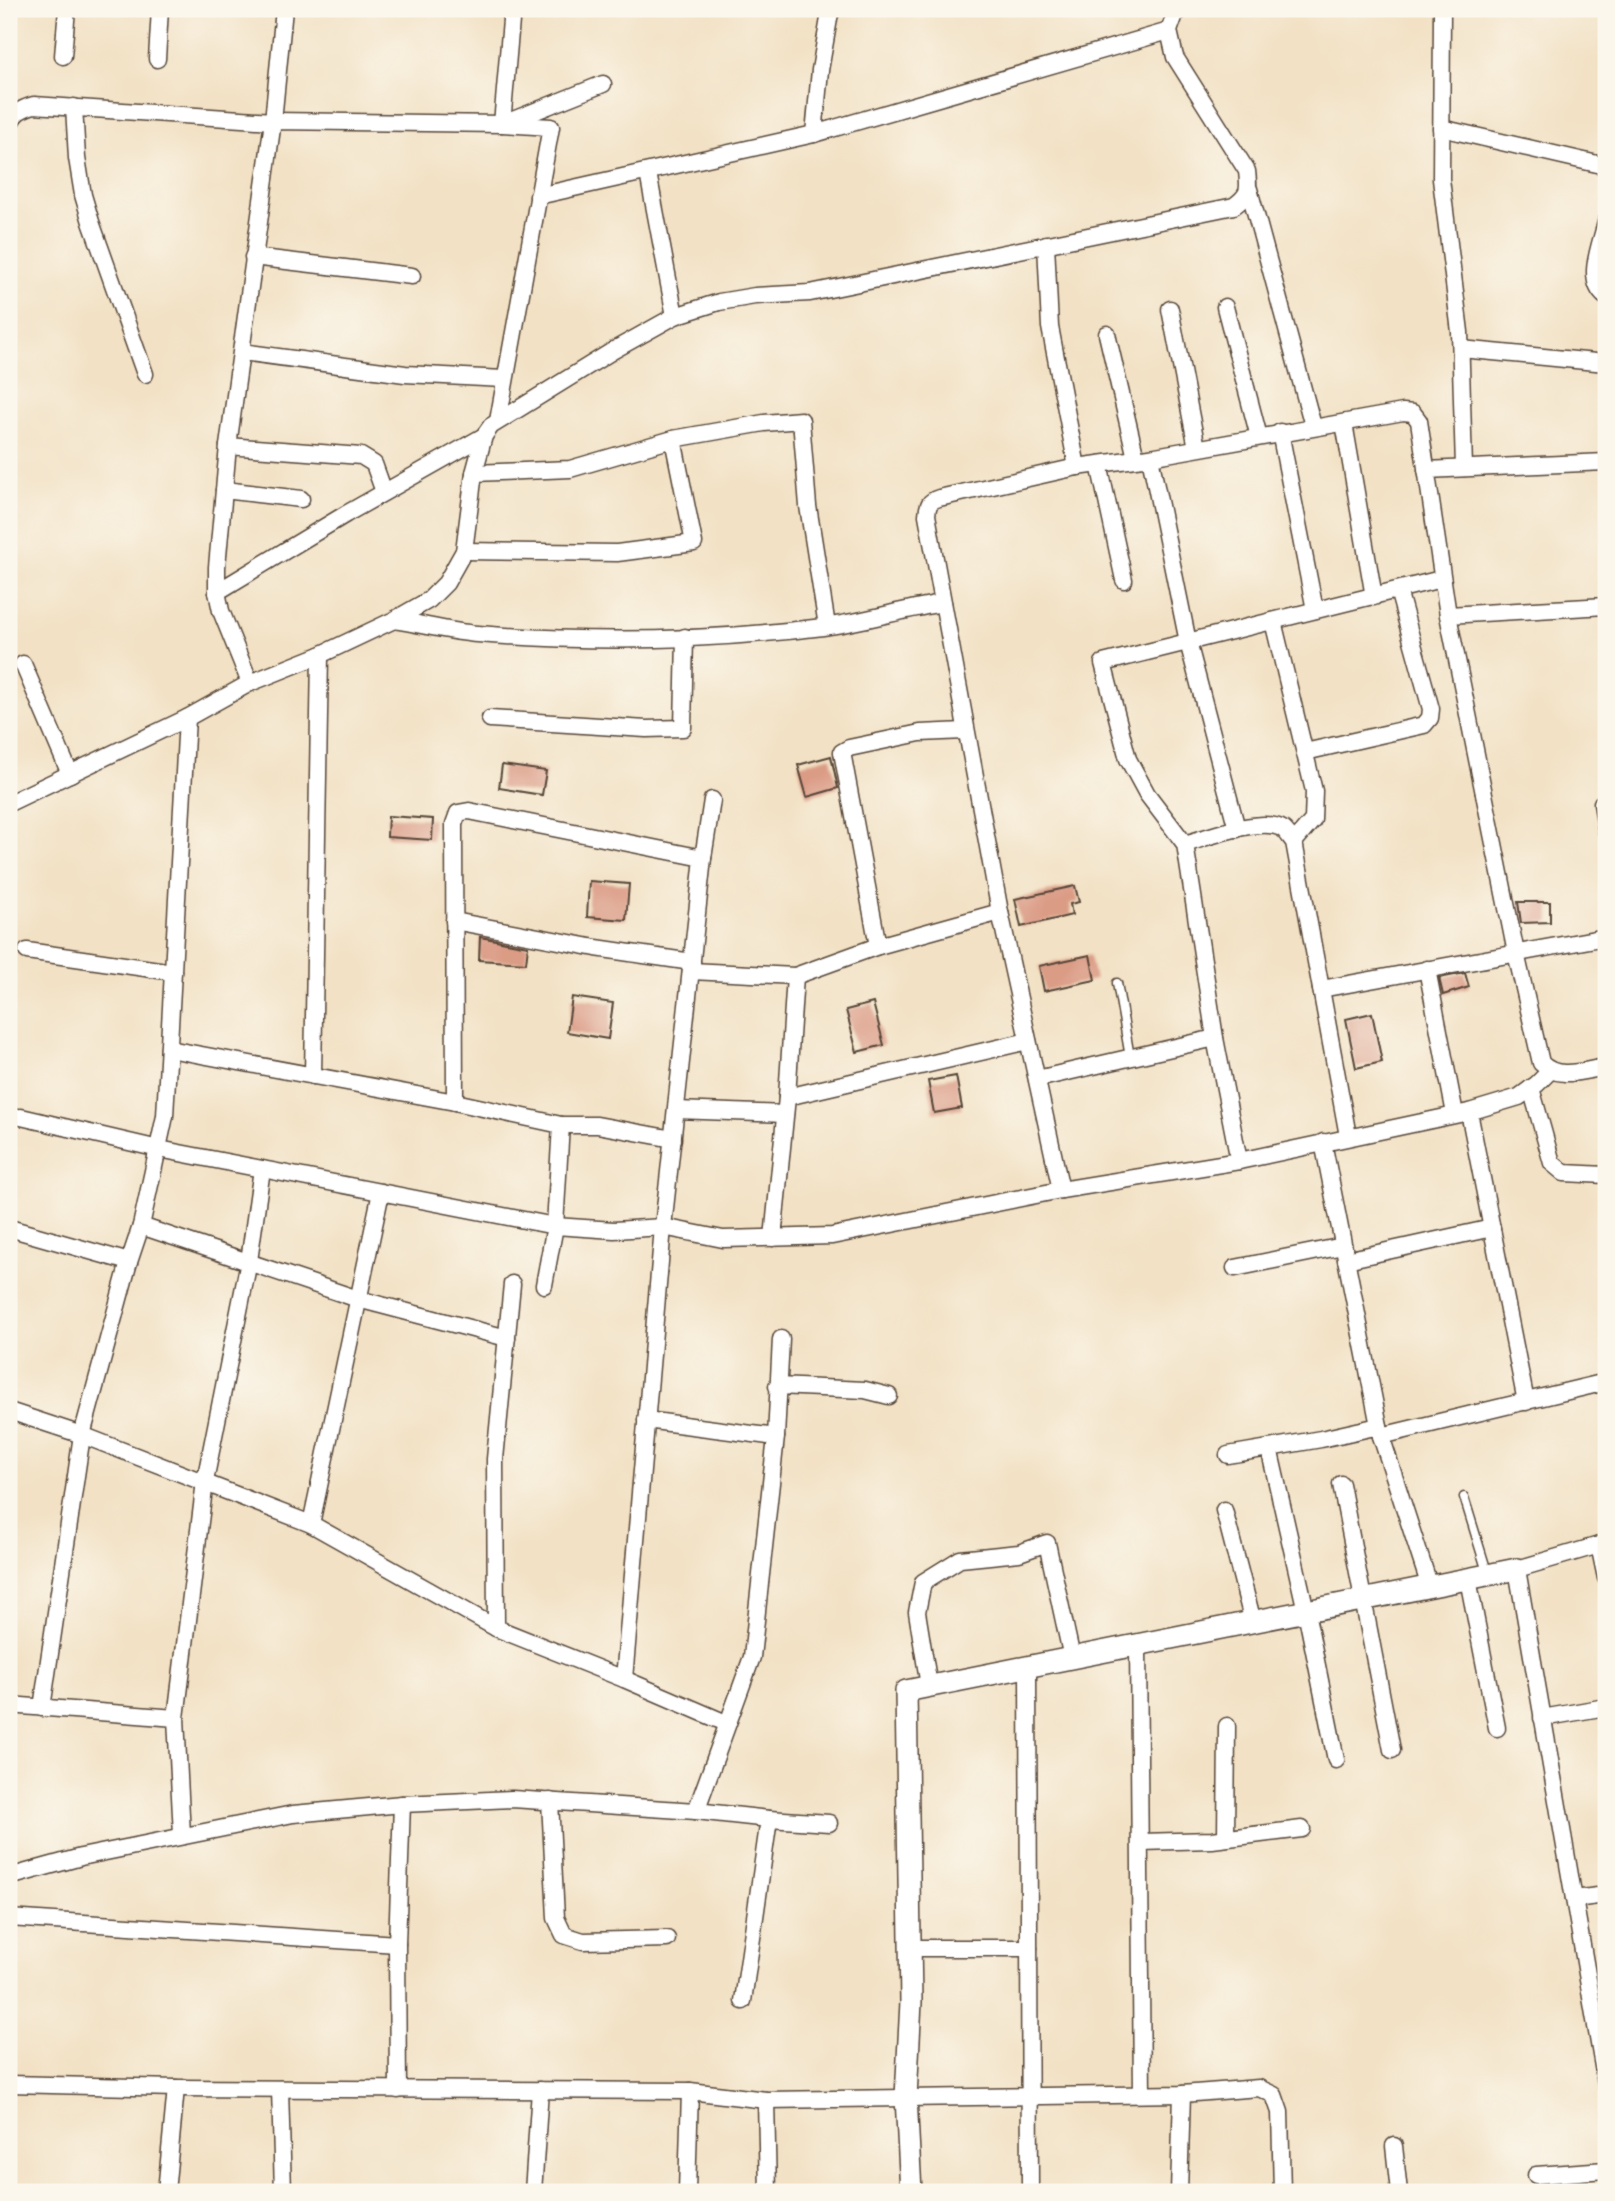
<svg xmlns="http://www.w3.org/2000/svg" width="1615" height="2201" font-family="Pangolin,sans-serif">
	<rect width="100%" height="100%" fill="#fbf7ec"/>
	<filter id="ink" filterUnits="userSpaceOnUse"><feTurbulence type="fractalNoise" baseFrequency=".0143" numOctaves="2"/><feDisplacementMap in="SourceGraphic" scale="14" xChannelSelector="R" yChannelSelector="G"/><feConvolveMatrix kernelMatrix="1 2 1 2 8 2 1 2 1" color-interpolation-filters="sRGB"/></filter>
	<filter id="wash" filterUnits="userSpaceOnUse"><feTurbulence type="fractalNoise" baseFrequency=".00686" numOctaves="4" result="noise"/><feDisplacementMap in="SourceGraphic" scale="28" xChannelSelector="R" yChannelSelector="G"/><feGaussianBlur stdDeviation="1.57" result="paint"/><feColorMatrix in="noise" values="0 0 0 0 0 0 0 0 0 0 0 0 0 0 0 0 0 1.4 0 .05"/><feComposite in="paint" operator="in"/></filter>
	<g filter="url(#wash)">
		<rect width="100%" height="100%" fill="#f2e1c4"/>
		<g id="blocks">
			<!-- building -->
			<g fill="#db9c86">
				<polygon points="831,756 838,788 807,797 798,765"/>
				<polygon points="502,765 546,771 542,795 499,788"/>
				<polygon points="388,816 433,819 432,840 387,837"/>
				<polygon points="589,881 629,884 626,920 587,917"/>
				<polygon points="1075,886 1079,902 1070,904 1072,915 1021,927 1015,899"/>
				<polygon points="1518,902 1550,902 1550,922 1521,923"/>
				<polygon points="480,937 528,946 526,963 479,960"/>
				<polygon points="1090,955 1095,980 1044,991 1039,966"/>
				<polygon points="1465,973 1469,987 1443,995 1439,978"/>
				<polygon points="572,997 613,1003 608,1039 567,1032"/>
				<polygon points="873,1003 884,1045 857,1052 846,1010"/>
				<polygon points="1372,1013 1382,1062 1356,1068 1346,1019"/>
				<polygon points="956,1076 962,1108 934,1113 928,1081"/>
			</g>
		</g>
	</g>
	<g filter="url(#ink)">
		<use href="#blocks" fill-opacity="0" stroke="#564537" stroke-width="2"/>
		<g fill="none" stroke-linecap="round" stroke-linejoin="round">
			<defs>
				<g id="service">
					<polyline points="1117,983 1130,1057"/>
					<polyline points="1464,1497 1488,1575"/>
				</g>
				<g id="minor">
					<polyline points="1442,9 1441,179 1460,332 1464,468"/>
					<polyline points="63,56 67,9"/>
					<polyline points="157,59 160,9"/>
					<polyline points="74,107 77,158 83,195 91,222 145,374"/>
					<polyline points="508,122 603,84"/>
					<path d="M9,126C14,113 20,109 34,105L273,121L284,9"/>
					<polyline points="1441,128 1606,166"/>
					<polyline points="814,134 820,70 830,13 834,9"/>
					<polyline points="648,173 675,316"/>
					<polyline points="1249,189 1313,426"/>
					<polyline points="538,196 814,134 1169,31"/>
					<path d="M1606,222C1601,245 1584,280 1606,297"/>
					<polyline points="1046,244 1050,327 1077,467"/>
					<polyline points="253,257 412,276"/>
					<polyline points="1225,307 1259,437"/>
					<polyline points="1170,309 1197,448"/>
					<polyline points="1107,334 1136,458"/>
					<polyline points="1461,349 1606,363"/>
					<polyline points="242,352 405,374 504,379"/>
					<polyline points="498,421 551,127 502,124"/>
					<polyline points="1344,423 1374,597"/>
					<polyline points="1280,432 1315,610"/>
					<polyline points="228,446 361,456 374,464 384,492"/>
					<polyline points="1150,457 1188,642 1237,829"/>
					<polyline points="1099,464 1124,580"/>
					<polyline points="1426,470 1606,462"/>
					<polyline points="474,473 570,469 673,439 764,423 801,420 808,506 827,626"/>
					<polyline points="224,490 301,499"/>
					<polyline points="464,551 617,553 694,543 673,439"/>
					<polyline points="217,592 346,514 484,436"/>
					<polyline points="1448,615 1606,606"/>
					<path d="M394,620C422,624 450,632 478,634C592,643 710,641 823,627C864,622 903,609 943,603"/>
					<polyline points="1273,621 1314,791 1313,820 1294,842"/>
					<polyline points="23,664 70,774"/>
					<polyline points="250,683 221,611 217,592 217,567 228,446 273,121 502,124 512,9"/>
					<polyline points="490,719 646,729 683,728 685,637"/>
					<polyline points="1305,752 1424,725 1430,718 1431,709 1398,590"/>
					<path d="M9,803L187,718L250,683L320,655L394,620L429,600L446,583L464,551L474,473L484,436L491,426L614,350L675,316L719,302L755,296L810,293L1234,206C1250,194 1249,190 1247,171L1175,57L1169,31L1177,9"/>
					<polyline points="1602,803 1606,830"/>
					<polyline points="1185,844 1147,794 1128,759 1103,663 1441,579"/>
					<polyline points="454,921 596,948 692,962"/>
					<polyline points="878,946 842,752 849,748 920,733 965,731"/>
					<polyline points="27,951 173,972"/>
					<polyline points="1427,969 1455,1114"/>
					<polyline points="691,971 795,976 878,946 1000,912"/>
					<polyline points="1321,989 1606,937"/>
					<polyline points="169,1049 455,1102 561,1125 555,1226 544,1285"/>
					<polyline points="313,1076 320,655"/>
					<polyline points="1037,1079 1215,1038"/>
					<polyline points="1531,1088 1552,1163 1564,1173 1606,1175"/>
					<polyline points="787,1097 1028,1041"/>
					<polyline points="455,1102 454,824 458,813 469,811 703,858"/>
					<polyline points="676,1110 785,1114"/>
					<polyline points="1469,1112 1526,1402"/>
					<polyline points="21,1117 159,1149 555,1226 614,1230 663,1227 723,1239 832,1236 1061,1190 1239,1161 1469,1112 1519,1097 1537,1084 1550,1071"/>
					<polyline points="561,1125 597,1125 673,1139"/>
					<polyline points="1323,1142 1381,1436 1430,1587"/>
					<path d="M1239,1161L1215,1038L1185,844C1208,837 1262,816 1283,829C1287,832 1291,839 1294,842L1348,1136"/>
					<path d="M1061,1190L1000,912L927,515C928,505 929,501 939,498L1077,467L1150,457L1403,412L1413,413L1419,421L1448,615L1516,953L1541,1063C1558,1081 1584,1070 1606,1067"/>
					<polyline points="141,1226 358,1299 507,1338"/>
					<polyline points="9,1228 129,1262"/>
					<polyline points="773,1238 787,1097 795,976"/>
					<polyline points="1346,1260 1492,1228"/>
					<polyline points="1235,1268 1343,1246"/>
					<polyline points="777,1386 865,1390 889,1396"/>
					<polyline points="9,1411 82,1435 311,1524 496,1628 624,1679 726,1723"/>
					<polyline points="646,1420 776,1437"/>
					<polyline points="1381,1436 1606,1382"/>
					<polyline points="1269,1448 1306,1611 1336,1760"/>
					<polyline points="1228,1455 1321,1439 1379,1426"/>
					<polyline points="1341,1484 1392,1750"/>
					<polyline points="1224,1510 1253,1622"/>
					<polyline points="311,1524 381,1192"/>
					<polyline points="1606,1543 1517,1569 1606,2084"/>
					<polyline points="1599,1545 1606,1578"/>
					<polyline points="1468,1579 1497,1728"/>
					<polyline points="496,1628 495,1459 512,1284"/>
					<polyline points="1138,1645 1142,2094"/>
					<polyline points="1028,1667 1030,2192"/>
					<polyline points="624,1679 663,1227 703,858 712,800"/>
					<polyline points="929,1686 917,1612 923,1582 960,1559 1019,1553 1047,1543 1072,1658"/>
					<polyline points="9,1705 176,1718 182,1835"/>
					<polyline points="42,1708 82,1435 129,1262 141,1226 165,1116 187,718"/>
					<polyline points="176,1718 205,1481 249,1261 262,1169"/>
					<polyline points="1542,1718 1606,1707"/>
					<polyline points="550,1801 556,1918 564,1935 583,1941 667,1939"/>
					<polyline points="696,1811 752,1657 776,1437 781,1339"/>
					<polyline points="769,1819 829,1823"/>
					<polyline points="1226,1838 1227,1726"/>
					<polyline points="1141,1842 1212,1840 1302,1829"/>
					<polyline points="9,1877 81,1857 293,1814 402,1804 512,1799 696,1811 769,1819 743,2001"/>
					<polyline points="1574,1899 1606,1895"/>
					<polyline points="9,1918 397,1944"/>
					<polyline points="910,1948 1029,1948"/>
					<polyline points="9,2084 176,2088 690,2091 766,2100 1182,2094 1259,2088 1274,2095 1280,2112 1282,2192"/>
					<polyline points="280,2089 283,2192"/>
					<polyline points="398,2090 397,1944 402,1804"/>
					<polyline points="766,2100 768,2192"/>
					<polyline points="1394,2146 1399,2192"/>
					<polyline points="1536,2175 1606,2170"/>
					<polyline points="166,2192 176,2088"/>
					<polyline points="533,2192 540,2090"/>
					<polyline points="687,2192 690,2091"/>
					<polyline points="1179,2192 1182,2094"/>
				</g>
				<polyline id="tertiary" points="911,2192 906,2097 911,2002 906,1691 1517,1569"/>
			</defs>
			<!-- service casing -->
			<use href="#service" stroke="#564537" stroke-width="11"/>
			<!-- minor casing -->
			<use href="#minor" stroke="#564537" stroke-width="19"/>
			<!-- tertiary casing -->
			<use href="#tertiary" stroke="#564537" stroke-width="24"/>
			<!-- service -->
			<use href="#service" stroke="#fff" stroke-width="8"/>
			<!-- minor -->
			<use href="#minor" stroke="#fff" stroke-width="16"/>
			<!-- tertiary -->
			<use href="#tertiary" stroke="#fff" stroke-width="21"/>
		</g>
	</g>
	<!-- margin -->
	<rect width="1615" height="2201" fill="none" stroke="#fbf7ec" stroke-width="35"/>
</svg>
